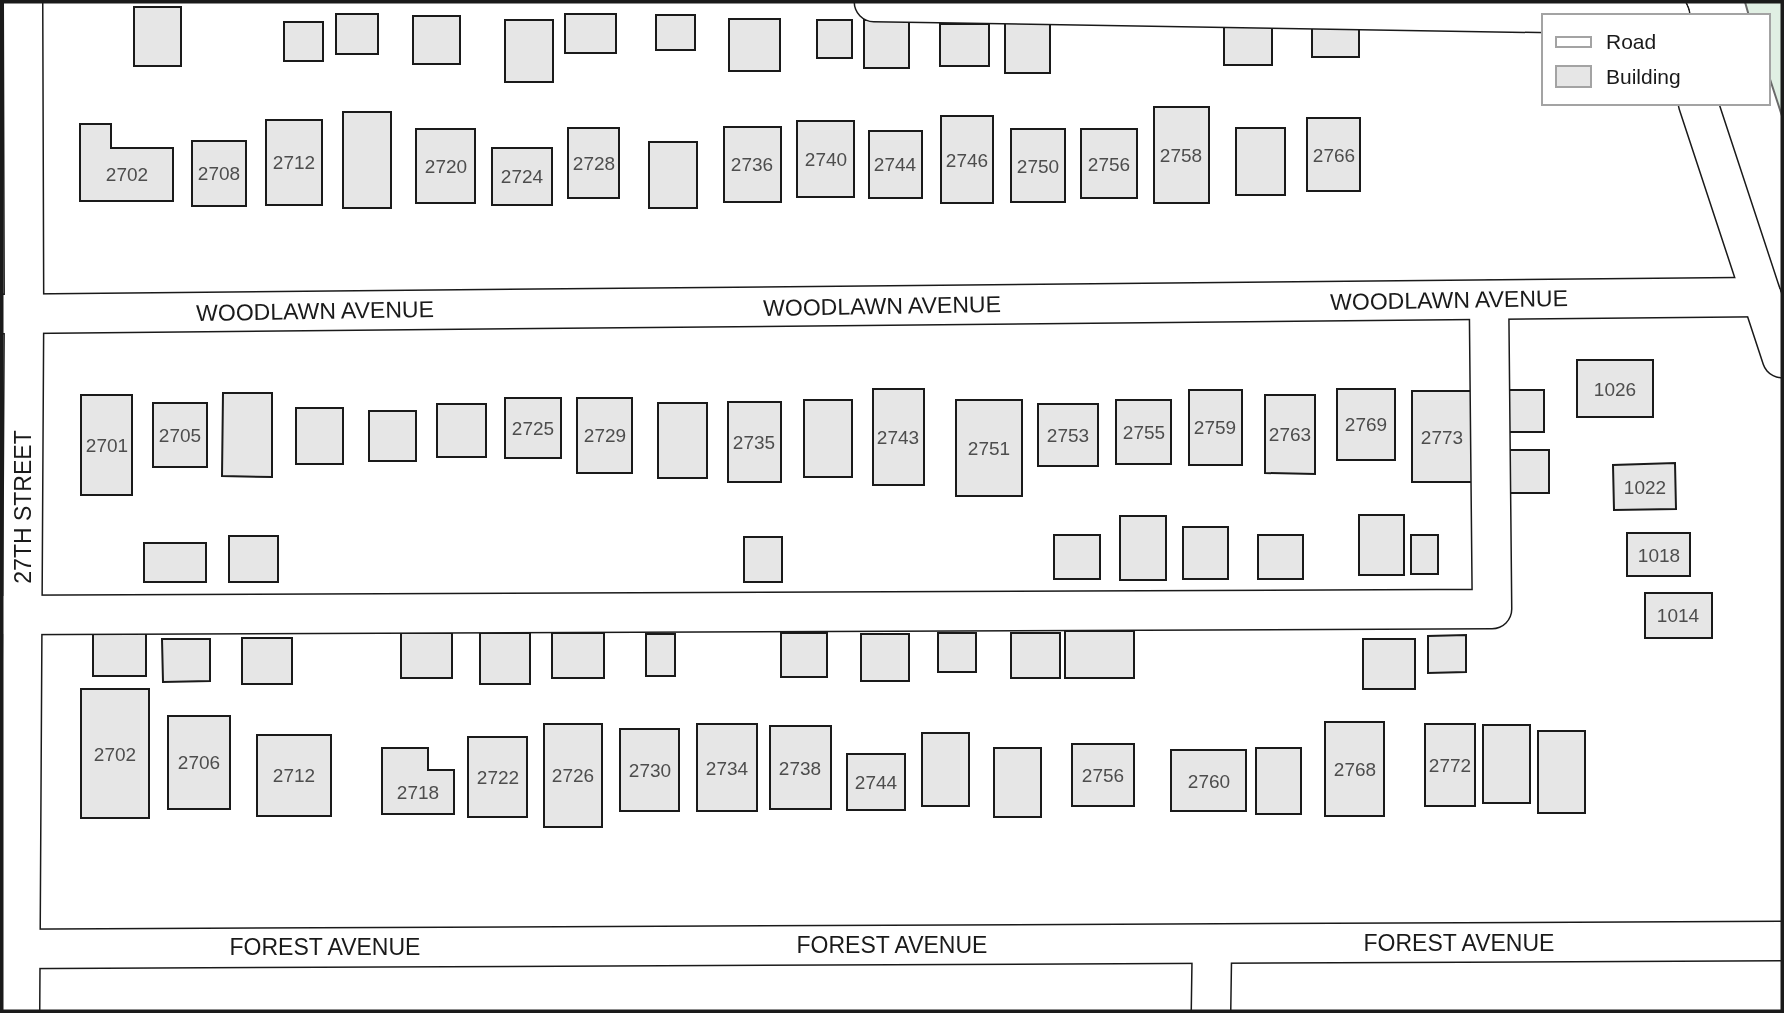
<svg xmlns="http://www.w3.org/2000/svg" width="1784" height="1013" font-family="Arial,sans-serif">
	<rect width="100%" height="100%" fill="#fff"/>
	<!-- green -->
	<polygon fill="#e0efe3" stroke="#6a6a6a" stroke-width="2" points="1745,2 1782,2 1782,116 1768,73 1768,16 1749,16"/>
	<!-- building -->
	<g fill="#e6e6e6" stroke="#1a1a1a" stroke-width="2">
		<rect x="134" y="7" width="47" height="59"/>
		<rect x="336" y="14" width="42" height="40"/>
		<rect x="565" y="14" width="51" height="39"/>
		<rect x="656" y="15" width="39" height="35"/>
		<rect x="413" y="16" width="47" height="48"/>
		<rect x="729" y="19" width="51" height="52"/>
		<rect x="1312" y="19" width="47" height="38"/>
		<rect x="505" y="20" width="48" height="62"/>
		<rect x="817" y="20" width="35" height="38"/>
		<rect x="864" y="20" width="45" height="48"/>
		<rect x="284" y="22" width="39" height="39"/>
		<rect x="1005" y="23" width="45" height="50"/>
		<rect x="940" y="24" width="49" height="42"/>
		<rect x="1224" y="25" width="48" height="40"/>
		<rect x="1154" y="107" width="55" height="96"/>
		<rect x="343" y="112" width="48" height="96"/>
		<rect x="941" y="116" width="52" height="87"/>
		<rect x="1307" y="118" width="53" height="73"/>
		<rect x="266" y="120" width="56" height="85"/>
		<rect x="797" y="121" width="57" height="76"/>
		<polygon points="80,124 111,124 111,148 173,148 173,201 80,201"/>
		<rect x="724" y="127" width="57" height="75"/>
		<rect x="568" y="128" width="51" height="70"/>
		<rect x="1236" y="128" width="49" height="67"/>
		<rect x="416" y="129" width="59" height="74"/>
		<rect x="1011" y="129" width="54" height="73"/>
		<rect x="1081" y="129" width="56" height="69"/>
		<rect x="869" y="131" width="53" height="67"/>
		<rect x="192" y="141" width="54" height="65"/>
		<rect x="649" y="142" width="48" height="66"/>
		<rect x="492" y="148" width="60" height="57"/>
		<rect x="1577" y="360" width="76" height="57"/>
		<rect x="873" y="389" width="51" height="96"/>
		<rect x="1337" y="389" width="58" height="71"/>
		<rect x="1189" y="390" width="53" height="75"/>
		<rect x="1503" y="390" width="41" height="42"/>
		<rect x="1412" y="391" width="60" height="91"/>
		<polygon points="223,393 272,393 272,477 222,476"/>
		<rect x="81" y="395" width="51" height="100"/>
		<polygon points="1265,395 1315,395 1315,474 1265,473"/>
		<rect x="505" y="398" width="56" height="60"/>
		<rect x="577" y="398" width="55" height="75"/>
		<rect x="804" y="400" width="48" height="77"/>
		<rect x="956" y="400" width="66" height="96"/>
		<rect x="1116" y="400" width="55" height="64"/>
		<rect x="728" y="402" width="53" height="80"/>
		<rect x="153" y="403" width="54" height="64"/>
		<rect x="658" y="403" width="49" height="75"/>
		<rect x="437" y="404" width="49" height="53"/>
		<rect x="1038" y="404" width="60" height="62"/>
		<rect x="296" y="408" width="47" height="56"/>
		<rect x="369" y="411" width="47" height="50"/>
		<rect x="1507" y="450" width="42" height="43"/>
		<polygon points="1675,463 1676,509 1614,510 1613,465"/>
		<rect x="1359" y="515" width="45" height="60"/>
		<rect x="1120" y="516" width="46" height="64"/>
		<rect x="1183" y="527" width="45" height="52"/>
		<rect x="1627" y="533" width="63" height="43"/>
		<rect x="1054" y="535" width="46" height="44"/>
		<rect x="1258" y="535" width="45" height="44"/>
		<rect x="1411" y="535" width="27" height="39"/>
		<rect x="229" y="536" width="49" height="46"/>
		<rect x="744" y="537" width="38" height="45"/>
		<rect x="144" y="543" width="62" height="39"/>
		<rect x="1645" y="593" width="67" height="45"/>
		<rect x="93" y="627" width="53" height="49"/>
		<rect x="1065" y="631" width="69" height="47"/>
		<rect x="401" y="633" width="51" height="45"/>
		<rect x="480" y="633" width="50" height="51"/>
		<rect x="552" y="633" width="52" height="45"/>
		<rect x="781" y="633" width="46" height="44"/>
		<rect x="938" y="633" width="38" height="39"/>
		<rect x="1011" y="633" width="49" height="45"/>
		<rect x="646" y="634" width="29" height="42"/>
		<rect x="861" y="634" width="48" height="47"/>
		<polygon points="1466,635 1466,672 1428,673 1428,636"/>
		<rect x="242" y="638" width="50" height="46"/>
		<polygon points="162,639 210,639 210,681 163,682"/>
		<rect x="1363" y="639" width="52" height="50"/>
		<rect x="81" y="689" width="68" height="129"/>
		<rect x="168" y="716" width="62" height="93"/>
		<rect x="1325" y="722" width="59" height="94"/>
		<rect x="544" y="724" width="58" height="103"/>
		<rect x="697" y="724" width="60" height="87"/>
		<rect x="1425" y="724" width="50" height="82"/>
		<rect x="1483" y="725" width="47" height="78"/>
		<rect x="770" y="726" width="61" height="83"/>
		<rect x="620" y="729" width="59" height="82"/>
		<rect x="1538" y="731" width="47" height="82"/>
		<rect x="922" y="733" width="47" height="73"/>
		<rect x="257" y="735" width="74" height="81"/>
		<rect x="468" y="737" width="59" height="80"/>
		<rect x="1072" y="744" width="62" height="62"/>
		<polygon points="382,748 428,748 428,770 454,770 454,814 382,814"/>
		<rect x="994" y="748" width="47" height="69"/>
		<rect x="1256" y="748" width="45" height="66"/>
		<rect x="1171" y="750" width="75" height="61"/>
		<rect x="847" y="754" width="58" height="56"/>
	</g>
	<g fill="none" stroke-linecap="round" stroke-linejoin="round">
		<defs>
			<g id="minor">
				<polyline points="874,2 1670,15"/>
				<polyline points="2,314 1762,297"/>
				<polyline points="2,615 1492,609 1489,300"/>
				<polyline points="2,949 1782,941"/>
				<polyline points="20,1011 24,314 23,2"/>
				<polyline points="1211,1011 1212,944"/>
			</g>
			<g id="major">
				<polyline points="1665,2 1670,16"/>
				<polyline points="1698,103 1782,358"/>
			</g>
		</defs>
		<!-- minor casing -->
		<use href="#minor" stroke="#1a1a1a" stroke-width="41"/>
		<!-- major casing -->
		<use href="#major" stroke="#1a1a1a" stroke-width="41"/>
		<!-- minor -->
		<use href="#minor" stroke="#fff" stroke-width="38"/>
		<!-- major -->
		<use href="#major" stroke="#fff" stroke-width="38"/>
	</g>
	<g text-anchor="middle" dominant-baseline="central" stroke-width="5" stroke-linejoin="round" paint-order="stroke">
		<!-- number labels -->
		<g font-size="19" fill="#4d4d4d">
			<text x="1181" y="155">2758</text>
			<text x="1334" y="155">2766</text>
			<text x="826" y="159">2740</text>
			<text x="967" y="160">2746</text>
			<text x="294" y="162">2712</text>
			<text x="594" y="163">2728</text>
			<text x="752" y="164">2736</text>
			<text x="895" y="164">2744</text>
			<text x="1109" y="164">2756</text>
			<text x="446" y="166">2720</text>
			<text x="1038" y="166">2750</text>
			<text x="219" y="173">2708</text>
			<text x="127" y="174">2702</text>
			<text x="522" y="176">2724</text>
			<text x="1615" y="389">1026</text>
			<text x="1366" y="424">2769</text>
			<text x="1215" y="427">2759</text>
			<text x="533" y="428">2725</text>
			<text x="1144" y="432">2755</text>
			<text x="1290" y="434">2763</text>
			<text x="180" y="435">2705</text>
			<text x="605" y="435">2729</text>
			<text x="1068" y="435">2753</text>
			<text x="898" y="437">2743</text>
			<text x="1442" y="437">2773</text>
			<text x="754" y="442">2735</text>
			<text x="107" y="445">2701</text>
			<text x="989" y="448">2751</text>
			<text x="1645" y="487">1022</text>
			<text x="1659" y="555">1018</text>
			<text x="1678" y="615">1014</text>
			<text x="115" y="754">2702</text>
			<text x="199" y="762">2706</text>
			<text x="1450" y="765">2772</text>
			<text x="727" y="768">2734</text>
			<text x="800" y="768">2738</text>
			<text x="1355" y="769">2768</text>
			<text x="650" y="770">2730</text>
			<text x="294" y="775">2712</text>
			<text x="573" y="775">2726</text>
			<text x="1103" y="775">2756</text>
			<text x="498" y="777">2722</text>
			<text x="1209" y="781">2760</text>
			<text x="876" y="782">2744</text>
			<text x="418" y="792">2718</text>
		</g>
		<!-- street labels -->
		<g font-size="23" fill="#1a1a1a" stroke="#fff">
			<text transform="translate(1449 300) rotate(-1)">WOODLAWN AVENUE</text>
			<text transform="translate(882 306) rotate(-1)">WOODLAWN AVENUE</text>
			<text transform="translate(315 311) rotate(-1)">WOODLAWN AVENUE</text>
			<text transform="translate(23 507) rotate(-90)">27TH STREET</text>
			<text x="1459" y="943">FOREST AVENUE</text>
			<text x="892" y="945">FOREST AVENUE</text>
			<text x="325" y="947">FOREST AVENUE</text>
		</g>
	</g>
	<!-- border -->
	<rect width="1784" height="1013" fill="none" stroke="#1a1a1a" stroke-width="7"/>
	<!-- legend -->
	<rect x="1542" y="14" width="228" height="91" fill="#ffffff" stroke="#a3a3a3" stroke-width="2"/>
	<rect x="1556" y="37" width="35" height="10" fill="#ffffff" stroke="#a3a3a3" stroke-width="2"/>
	<text x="1606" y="49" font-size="21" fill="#1a1a1a">Road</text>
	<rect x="1556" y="66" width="35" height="21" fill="#e6e6e6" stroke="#a3a3a3" stroke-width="2"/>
	<text x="1606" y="84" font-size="21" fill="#1a1a1a">Building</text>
</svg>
